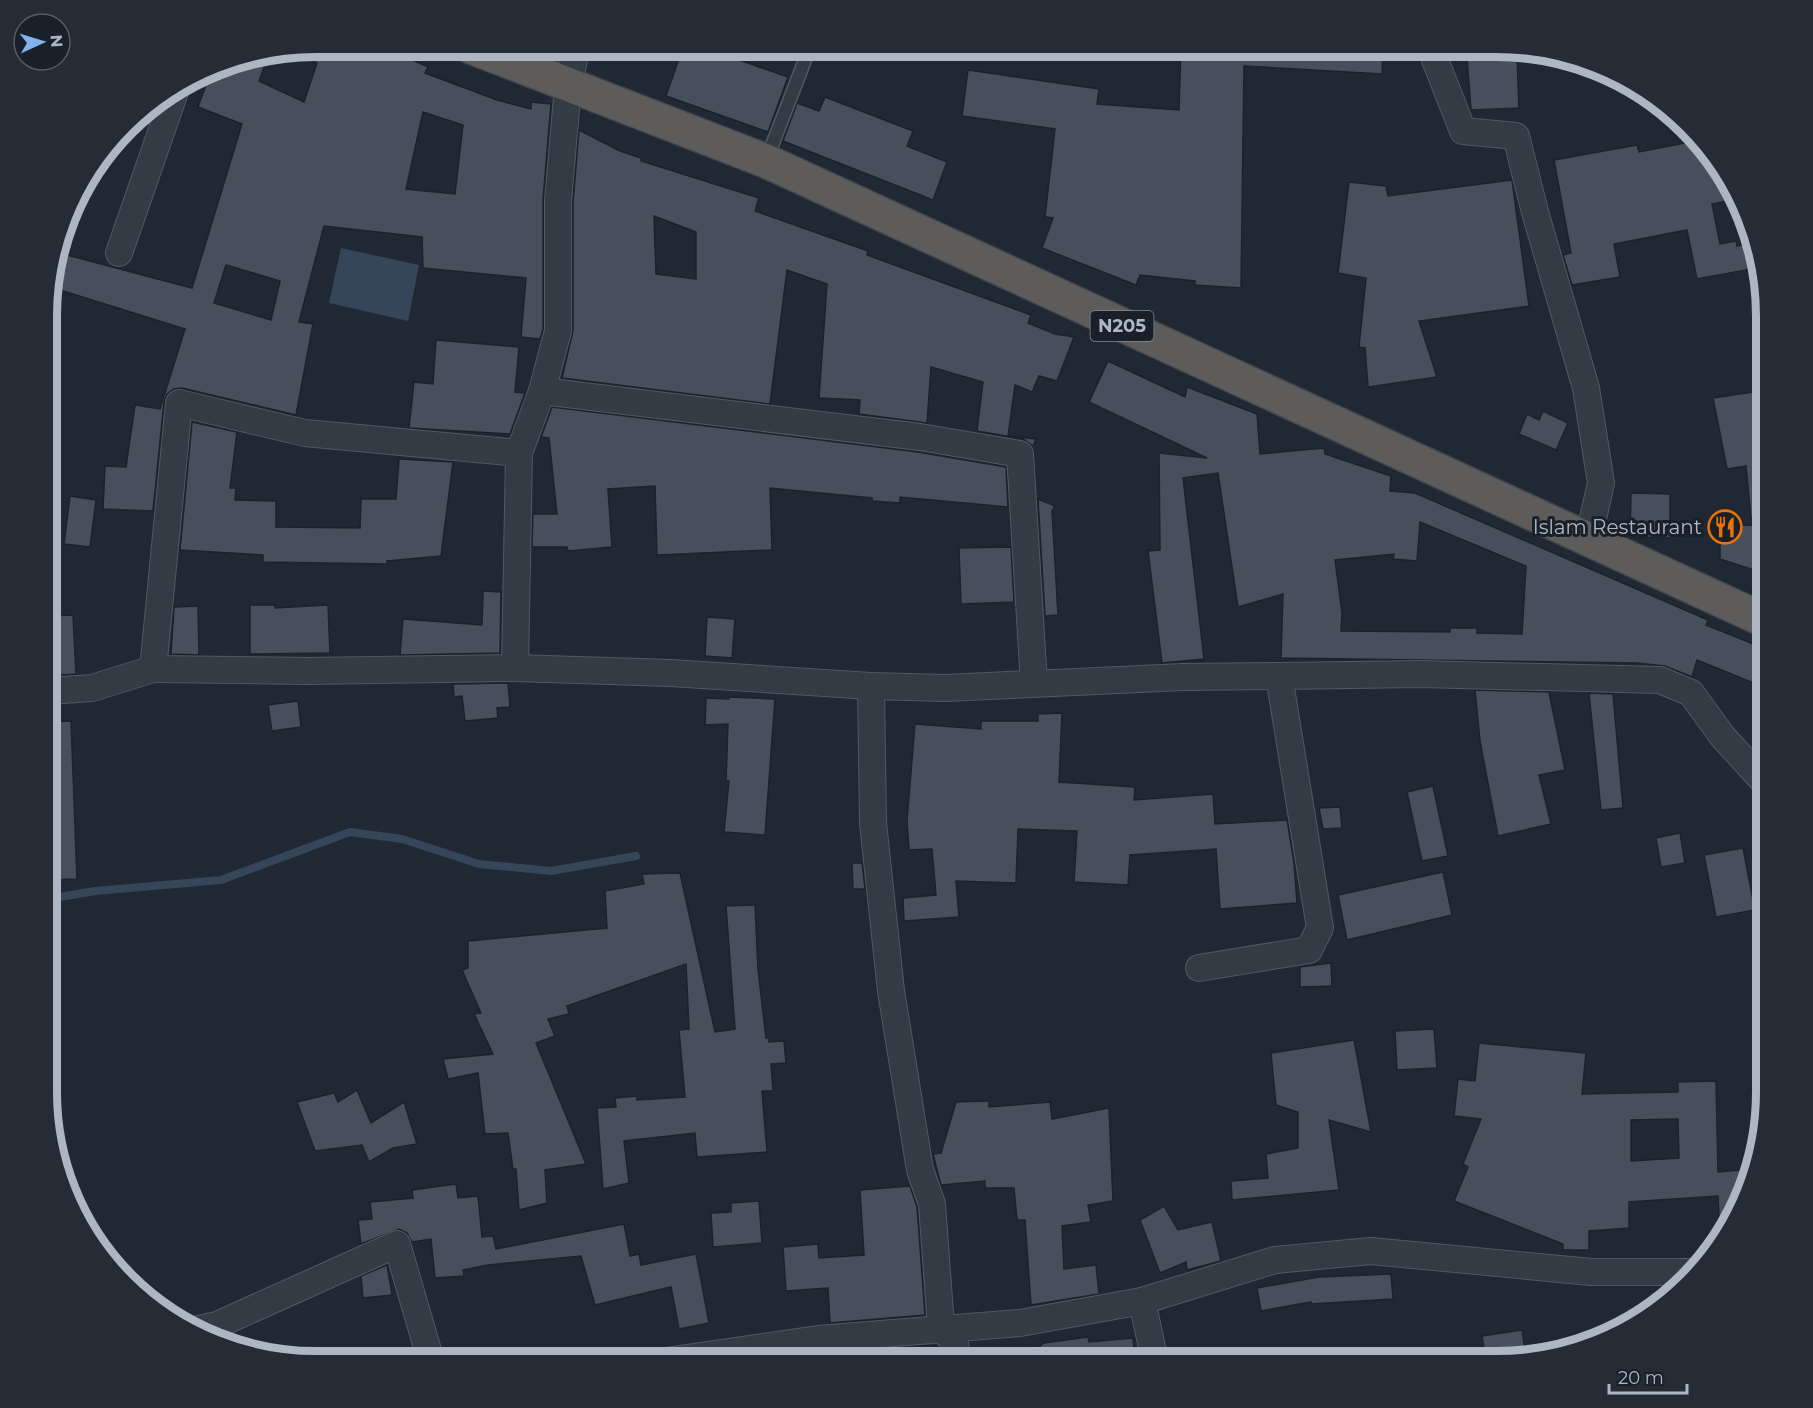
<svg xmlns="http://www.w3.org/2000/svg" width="1813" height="1408" font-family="Montserrat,sans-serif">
	<rect width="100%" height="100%" fill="#202933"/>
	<!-- water -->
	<polygon fill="#35455a" points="341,248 419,265 408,321 329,303"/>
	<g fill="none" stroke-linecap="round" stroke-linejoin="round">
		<!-- stream -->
		<polyline stroke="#35455a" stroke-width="8" points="48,899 95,891 221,880 350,832 402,839 479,864 551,871 636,856"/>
	</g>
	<!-- building -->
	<g fill="#46505d" stroke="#1b222b" stroke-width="1.5" fill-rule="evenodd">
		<path d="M316,46L384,47L428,67L425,73L497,100L531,109V102L551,104L543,200V329L540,339L521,337L526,278L423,268L422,237L324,226L299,322L313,324L296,415L182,388L174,389L167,394L164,402L153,511L103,509L105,466L126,467L135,405L160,409L185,329L60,290L67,255L192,288L242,124L198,107L211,71L229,61L269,54L259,81L304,102L317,63L290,51ZM423,112L463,125L455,194L406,189ZM226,265L280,281L271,320L214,303Z"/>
		<polygon points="683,47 702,47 788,77 768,132 666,96"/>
		<polygon points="1181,47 1383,47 1382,74 1244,66 1241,288 1195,285 1195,281 1140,275 1136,285 1042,248 1053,218 1045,217 1055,129 962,116 968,70 1099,89 1097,104 1179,110"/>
		<polygon points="1517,56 1519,108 1471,110 1467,58"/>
		<polygon points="825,97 913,131 907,146 947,162 933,200 783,141 797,103 819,111"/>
		<path d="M579,130L620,151L641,158V161L759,198L755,211L868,251L867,255L1031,315L1028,323L1055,334L1074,337L1057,381L1039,376L1032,392L1015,385L1008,436L1036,439L1033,446L1023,439L977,431L983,382L931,367L927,423L859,414L860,400L819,398L827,284L787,270L770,404L562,378L573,331V202ZM654,216L696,232V279L656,274Z"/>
		<polygon points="1695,141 1737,199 1712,204 1720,244 1736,241 1737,246 1752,243 1757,268 1697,279 1687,230 1614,244 1620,277 1572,285 1563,255 1571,253 1554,160 1637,145 1639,152"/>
		<polygon points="1512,180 1529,306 1419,321 1437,377 1368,387 1365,348 1359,347 1366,278 1338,273 1349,182 1386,186 1388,196"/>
		<polygon points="436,340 519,347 515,392 525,393 510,434 409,428 414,382 433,384"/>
		<path d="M1108,361L1185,397L1187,387L1257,414L1260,454L1324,448L1325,454L1391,476L1390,491L1415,493L1708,620L1706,625L1766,649V688L1697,660L1692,677L1665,666L1637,663L1281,658L1283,594L1238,607L1218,473L1183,478L1204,659L1162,663L1148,551L1160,550L1159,453L1207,458L1089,402ZM1420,522L1526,566L1522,634L1477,633V628H1450V632L1341,631L1342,613L1335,560L1394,554L1393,559L1417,561Z"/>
		<polygon points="1766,390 1766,518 1751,519 1746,466 1727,469 1713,398"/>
		<polygon points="552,407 918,452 1006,467 1008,507 900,497 900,503 872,501 872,498 770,488 772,550 657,555 655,486 608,489 612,547 568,551 567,547 532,547 533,514 557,514 549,438 541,437"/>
		<polygon points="1543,411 1568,423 1556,450 1519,434 1527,414 1539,420"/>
		<polygon points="192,422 237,432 230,488 236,488 235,500 276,501 276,527 360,528 361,499 396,499 399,459 453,462 441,556 387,561 387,564 263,562 263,555 180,550"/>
		<polygon points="1631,493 1670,494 1670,538 1630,537"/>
		<polygon points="70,496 96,500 90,547 64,544"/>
		<polygon points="1038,499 1055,506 1052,511 1058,615 1045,616"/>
		<polygon points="1720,524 1766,526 1766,574 1720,559"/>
		<polygon points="1011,547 1014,602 961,604 959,548"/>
		<polygon points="483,591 501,592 500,653 400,655 403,619 482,625"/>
		<polygon points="250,605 275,605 275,608 328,605 330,653 250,654"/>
		<polygon points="198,606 199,655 171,654 174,607"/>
		<polygon points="73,615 76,674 48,676 48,616"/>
		<polygon points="707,617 735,619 732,658 705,656"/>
		<polygon points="508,683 510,707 497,708 498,718 465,721 462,696 454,697 453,684"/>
		<polygon points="1475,690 1549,692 1565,770 1539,775 1551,824 1498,836 1480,741"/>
		<polygon points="1589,693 1613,694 1623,808 1601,810"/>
		<polygon points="730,697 775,699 765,835 724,832 729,781 726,781 728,724 705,725 706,698 729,699"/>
		<polygon points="298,701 301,727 272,731 268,705"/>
		<polygon points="1062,713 1059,782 1135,787 1134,800 1213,794 1215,824 1287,820 1294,863 1297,903 1220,909 1216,849 1130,855 1128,885 1074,882 1077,831 1018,829 1016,883 956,881 959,917 904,921 903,898 936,895 932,849 909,850 907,820 915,724 981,729 981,721 1038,721 1038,714"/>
		<polygon points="71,721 77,879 48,880 48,722"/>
		<polygon points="1433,786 1448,856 1422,861 1407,792"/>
		<polygon points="1340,807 1342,828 1323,829 1319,808"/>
		<polygon points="1680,833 1685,863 1661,867 1656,838"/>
		<polygon points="1743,848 1755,910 1716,917 1704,855"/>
		<polygon points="852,863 862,863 865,889 853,889"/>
		<polygon points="1443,872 1452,915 1347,940 1338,895"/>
		<polygon points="680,873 715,1032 735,1029 726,906 755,905 758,969 766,1038 769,1037 769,1042 784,1041 786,1063 771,1064 773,1091 762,1091 767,1152 697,1157 695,1133 624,1141 629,1183 603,1189 597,1108 616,1107 615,1098 637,1096 637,1100 685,1097 679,1030 689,1029 686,964 567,1006 569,1014 548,1019 555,1036 536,1043 586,1164 545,1170 547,1203 519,1210 516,1169 513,1169 508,1133 485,1134 478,1073 448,1079 443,1059 493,1054 474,1014 481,1013 462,970 468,968 468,941 607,928 605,891 644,884 642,874"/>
		<polygon points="1331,963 1332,986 1300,987 1300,967"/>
		<polygon points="1434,1029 1437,1068 1397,1070 1395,1031"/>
		<polygon points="1354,1040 1371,1132 1329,1120 1339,1190 1232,1200 1231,1181 1268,1178 1266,1154 1298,1148 1298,1112 1276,1105 1271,1053"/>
		<path d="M1479,1043L1586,1053L1582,1094L1678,1092V1082L1716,1081L1718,1172L1752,1169L1746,1196L1720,1237L1718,1196L1629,1202V1228L1589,1231V1250H1563V1244L1454,1201L1468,1167L1463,1164L1481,1119L1454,1116L1458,1079L1475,1081ZM1678,1119L1679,1158L1631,1161V1120Z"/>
		<polygon points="357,1090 371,1123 404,1102 417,1144 393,1148 369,1162 362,1145 315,1151 297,1102 334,1093 338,1102"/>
		<polygon points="989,1101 989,1107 1050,1102 1052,1119 1109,1108 1113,1201 1088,1205 1091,1222 1062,1226 1064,1269 1096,1265 1099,1294 1031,1305 1025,1220 1017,1220 1014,1188 985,1188 985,1181 941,1185 933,1154 941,1153 956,1102"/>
		<polygon points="456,1184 458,1198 478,1196 482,1237 493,1236 496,1249 624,1224 630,1256 639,1254 641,1265 696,1254 709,1323 679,1329 671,1287 595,1305 581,1256 488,1265 463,1270 464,1276 435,1278 431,1239 412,1242 407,1233 399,1229 361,1244 358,1220 372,1219 370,1202 413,1198 412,1190"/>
		<polygon points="910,1186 917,1207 925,1315 830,1323 828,1288 786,1291 783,1247 818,1244 819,1258 864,1255 860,1190"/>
		<polygon points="759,1201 762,1243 713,1247 711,1213 731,1212 731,1203"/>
		<polygon points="1164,1206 1178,1230 1212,1222 1221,1261 1187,1270 1186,1262 1160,1273 1140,1220"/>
		<polygon points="387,1265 392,1295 363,1298 361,1276"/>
		<polygon points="1391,1274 1393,1299 1311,1304 1311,1302 1261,1311 1257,1288 1319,1277"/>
		<polygon points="1522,1330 1526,1356 1486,1361 1482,1336"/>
		<polygon points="1088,1337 1089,1342 1133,1338 1135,1361 1041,1361 1040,1346 1044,1343"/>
		<polygon points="869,1350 871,1361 833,1361 832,1353"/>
	</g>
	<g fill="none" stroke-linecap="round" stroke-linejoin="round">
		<defs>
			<polyline id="service" points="766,161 810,47"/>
			<g id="minor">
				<polyline points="1430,47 1463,131 1516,136 1535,212 1586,388 1601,483 1588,541"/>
				<polyline points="119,253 175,92"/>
				<polyline points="542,391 920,437 1020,454 1034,684"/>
				<polyline points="519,453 515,668 308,671 153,669 179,403 305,433 519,453 542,391 558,331 558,201 568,86 577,47"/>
				<polyline points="515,668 671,673 871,686 945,688 1183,677 1279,676 1421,674 1660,680 1691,693 1723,737 1766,784"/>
				<polyline points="871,686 873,823 891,991 920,1170 932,1204 941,1327 955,1343 957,1361"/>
				<polyline points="48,691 92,688 153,669"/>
				<polyline points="1199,968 1309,950 1320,928 1279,676"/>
				<polyline points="1142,1301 1155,1361"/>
				<polyline points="195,1330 217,1325 397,1244 431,1361"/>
				<polyline points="666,1361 818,1339 1020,1323 1142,1301 1275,1260 1371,1251 1591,1272 1696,1272"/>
			</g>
			<polyline id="trunk" points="471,47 766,161 1766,621"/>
		</defs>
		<!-- service casing -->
		<use href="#service" stroke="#515962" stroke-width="15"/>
		<!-- minor casing -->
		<use href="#minor" stroke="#515962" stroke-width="28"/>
		<!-- trunk casing -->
		<use href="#trunk" stroke="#3e464f" stroke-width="36"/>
		<!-- service -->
		<use href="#service" stroke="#333b44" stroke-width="12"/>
		<!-- minor -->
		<use href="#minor" stroke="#333b44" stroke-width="26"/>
		<!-- trunk -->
		<use href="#trunk" stroke="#5e5c5a" stroke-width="33"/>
	</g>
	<!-- icons -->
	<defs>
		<symbol id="restaurant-ring" viewBox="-11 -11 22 22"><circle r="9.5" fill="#192029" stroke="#e8710a" stroke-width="1.5"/><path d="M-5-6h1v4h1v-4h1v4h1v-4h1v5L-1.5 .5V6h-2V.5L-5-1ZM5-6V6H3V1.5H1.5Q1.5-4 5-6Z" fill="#e8710a"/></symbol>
	</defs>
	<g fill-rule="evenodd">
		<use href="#restaurant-ring" x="1706" y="508" width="38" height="38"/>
	</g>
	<g text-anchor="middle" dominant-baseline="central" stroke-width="6" stroke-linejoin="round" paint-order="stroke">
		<!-- shield labels -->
		<rect fill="#192029" stroke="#818993" stroke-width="1.5" x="1090.5" y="311" width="63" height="30" rx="4.5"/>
		<g font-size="18" font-weight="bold" fill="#adb6c1">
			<text x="1122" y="326">N205</text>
		</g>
		<!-- poi labels -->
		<g font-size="20" fill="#adb6c1" stroke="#192029" text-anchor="end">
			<text x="1702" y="527">Islam Restaurant</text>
		</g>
	</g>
	<!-- crop -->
	<path d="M0 0H1813V1408H0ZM316 57H1497A259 259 0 0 1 1756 316V1092A259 259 0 0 1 1497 1351H316A259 259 0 0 1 57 1092V316A259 259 0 0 1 316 57Z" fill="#252c35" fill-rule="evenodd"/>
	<path fill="none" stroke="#adb6c1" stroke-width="8" d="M316 57H1497A259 259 0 0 1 1756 316V1092A259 259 0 0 1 1497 1351H316A259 259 0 0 1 57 1092V316A259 259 0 0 1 316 57Z"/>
	<!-- north arrow -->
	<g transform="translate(42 42) rotate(86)"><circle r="28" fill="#192029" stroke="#545c66" stroke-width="1.5"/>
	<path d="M0-4.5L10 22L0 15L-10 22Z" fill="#84b2ef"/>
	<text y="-9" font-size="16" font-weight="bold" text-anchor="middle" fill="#adb6c1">N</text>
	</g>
	<!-- scale -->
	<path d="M1609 1384v9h78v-9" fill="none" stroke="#adb6c1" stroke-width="3"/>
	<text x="1618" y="1384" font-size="18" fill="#adb6c1" stroke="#192029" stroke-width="4.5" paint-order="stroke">20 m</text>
</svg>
